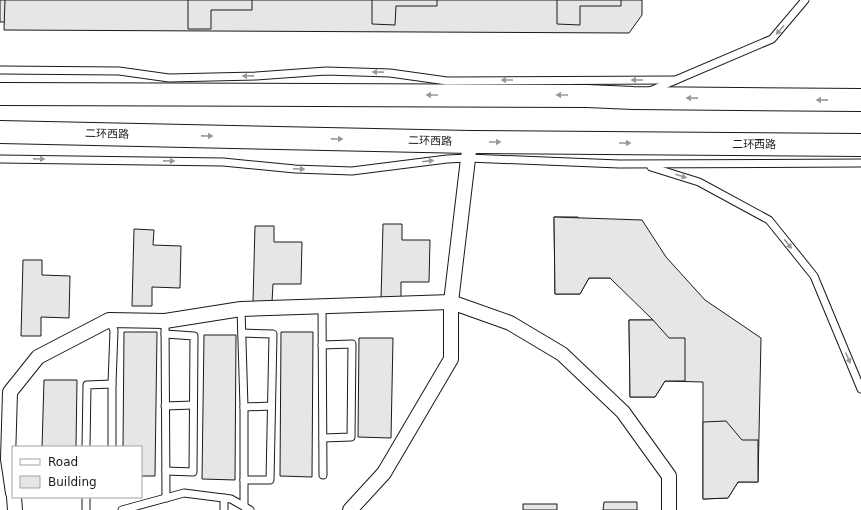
<svg xmlns="http://www.w3.org/2000/svg" width="861" height="510" font-family="'DejaVu Sans','Noto Sans SC',sans-serif">
	<rect width="100%" height="100%" fill="#fff"/>
	<!-- building -->
	<g fill="#e6e6e6" stroke="#1a1a1a">
		<polygon points="0,0 64,0 64,4 23,4 23,22 0,22"/>
		<polygon points="5,0 642,0 642,15 629,33 4,30"/>
		<polygon points="188,0 252,0 252,10 211,10 211,29 188,29"/>
		<polygon points="372,0 437,0 437,6 396,6 395,25 372,24"/>
		<polygon points="557,0 621,0 621,6 580,6 580,25 557,24"/>
		<polygon points="554,217 578,217 594,235 610,235 610,278 589,278 580,294 555,294"/>
		<polygon points="554,217 642,220 666,257 705,300 761,338 758,482 738,482 728,498 703,499 703,382 665,381 655,397 630,397 629,320 653,320 610,278 589,278 580,294 555,294"/>
		<polygon points="383,224 402,224 402,240 430,240 429,282 401,282 401,300 381,300"/>
		<polygon points="255,226 274,226 274,242 302,242 301,284 273,284 272,302 253,302"/>
		<polygon points="134,229 154,230 153,245 181,246 180,288 152,287 152,306 132,306"/>
		<polygon points="23,260 42,260 42,275 70,276 69,318 41,317 41,336 21,336"/>
		<polygon points="629,320 653,320 669,338 685,338 685,381 665,381 655,397 630,397"/>
		<polygon points="124,332 157,332 155,476 141,476 141,447 123,447"/>
		<polygon points="281,332 313,332 312,477 280,476"/>
		<polygon points="204,335 236,335 235,480 202,479"/>
		<polygon points="359,338 393,338 391,438 358,437"/>
		<polygon points="44,380 77,380 76,447 42,447"/>
		<polygon points="726,421 742,440 758,440 758,482 738,482 728,498 703,499 703,422"/>
		<polygon points="604,502 637,502 637,510 603,510"/>
		<rect x="523" y="504" width="34" height="6"/>
	</g>
	<g fill="none" stroke-linecap="round" stroke-linejoin="round">
		<defs>
			<g id="lane">
				<polyline points="0,70 119,71 169,78 256,76 326,71 390,73 447,81 676,80"/>
				<polyline points="650,91 772,39 805,0"/>
				<polyline points="0,159 223,162 295,169 352,171 447,159 468,158 619,164 861,163"/>
				<polyline points="651,167 699,182 769,220 814,276 861,389"/>
				<polyline points="322,307 323,475"/>
				<polyline points="241,309 244,407 244,506"/>
				<polyline points="109,320 114,330 112,384 112,447"/>
				<polyline points="165,321 166,498"/>
				<polyline points="242,333 273,334 270,480 244,480"/>
				<polyline points="165,334 194,336 193,472 166,471"/>
				<polyline points="322,345 352,344 351,437 323,438"/>
				<polyline points="165,406 193,405"/>
				<polyline points="244,407 271,406"/>
				<polyline points="86,447 87,385 112,384"/>
				<polyline points="224,498 224,510"/>
				<polyline points="86,510 86,497"/>
				<polyline points="122,510 184,493 231,499 250,510"/>
			</g>
			<g id="street">
				<polyline points="13,493 8,459 10,392 38,357 109,320 165,321 241,309 451,302 510,323 562,354 623,412 669,476 669,510"/>
				<polyline points="14,497 15,510"/>
				<polyline points="350,510 384,473 451,359 451,302 470,142"/>
			</g>
			<g id="highway">
				<polyline points="0,94 587,96 633,98 861,100"/>
				<polyline points="0,132 470,142 861,145"/>
			</g>
		</defs>
		<!-- lane casing -->
		<use href="#lane" stroke="#1a1a1a" stroke-width="9"/>
		<!-- street casing -->
		<use href="#street" stroke="#1a1a1a" stroke-width="16"/>
		<!-- highway casing -->
		<use href="#highway" stroke="#1a1a1a" stroke-width="24"/>
		<!-- lane -->
		<use href="#lane" stroke="#fff" stroke-width="7"/>
		<!-- street -->
		<use href="#street" stroke="#fff" stroke-width="14"/>
		<!-- highway -->
		<use href="#highway" stroke="#fff" stroke-width="22"/>
	</g>
	<!-- one-way arrows -->
	<defs><path id="oneway-solid" d="M-6-.8H1V-3.2L6.5 0L1 3.2V.8H-6Z"/></defs>
	<g fill="#989898">
		<use href="#oneway-solid" transform="translate(780 30) rotate(130)"/>
		<use href="#oneway-solid" transform="translate(378 72) rotate(-179)"/>
		<use href="#oneway-solid" transform="translate(248 76) rotate(179)"/>
		<use href="#oneway-solid" transform="translate(507 80) rotate(180)"/>
		<use href="#oneway-solid" transform="translate(637 80) rotate(180)"/>
		<use href="#oneway-solid" transform="translate(432 95) rotate(-180)"/>
		<use href="#oneway-solid" transform="translate(562 95) rotate(-180)"/>
		<use href="#oneway-solid" transform="translate(692 98) rotate(-179)"/>
		<use href="#oneway-solid" transform="translate(822 100) rotate(-179)"/>
		<use href="#oneway-solid" transform="translate(207 136) rotate(1)"/>
		<use href="#oneway-solid" transform="translate(337 139) rotate(1)"/>
		<use href="#oneway-solid" transform="translate(495 142)"/>
		<use href="#oneway-solid" transform="translate(625 143)"/>
		<use href="#oneway-solid" transform="translate(39 159) rotate(1)"/>
		<use href="#oneway-solid" transform="translate(169 161) rotate(1)"/>
		<use href="#oneway-solid" transform="translate(428 161) rotate(-7)"/>
		<use href="#oneway-solid" transform="translate(299 169) rotate(3)"/>
		<use href="#oneway-solid" transform="translate(681 176) rotate(17)"/>
		<use href="#oneway-solid" transform="translate(788 244) rotate(51)"/>
		<use href="#oneway-solid" transform="translate(848 358) rotate(67)"/>
	</g>
	<g text-anchor="middle" dominant-baseline="central" stroke-width="3" stroke-linejoin="round" paint-order="stroke">
		<!-- street labels -->
		<g font-size="11" fill="#1a1a1a" stroke="#fff">
			<text transform="translate(107 134) rotate(1)">二环西路</text>
			<text transform="translate(430 141) rotate(1)">二环西路</text>
			<text x="754" y="144">二环西路</text>
		</g>
	</g>
	<!-- legend -->
	<rect x="12" y="446" width="130" height="52" fill="#ffffff" stroke="#a3a3a3"/>
	<rect x="20" y="459" width="20" height="6" fill="#ffffff" stroke="#a3a3a3"/>
	<text x="48" y="466" font-size="12" fill="#1a1a1a">Road</text>
	<rect x="20" y="476" width="20" height="12" fill="#e6e6e6" stroke="#a3a3a3"/>
	<text x="48" y="486" font-size="12" fill="#1a1a1a">Building</text>
</svg>
